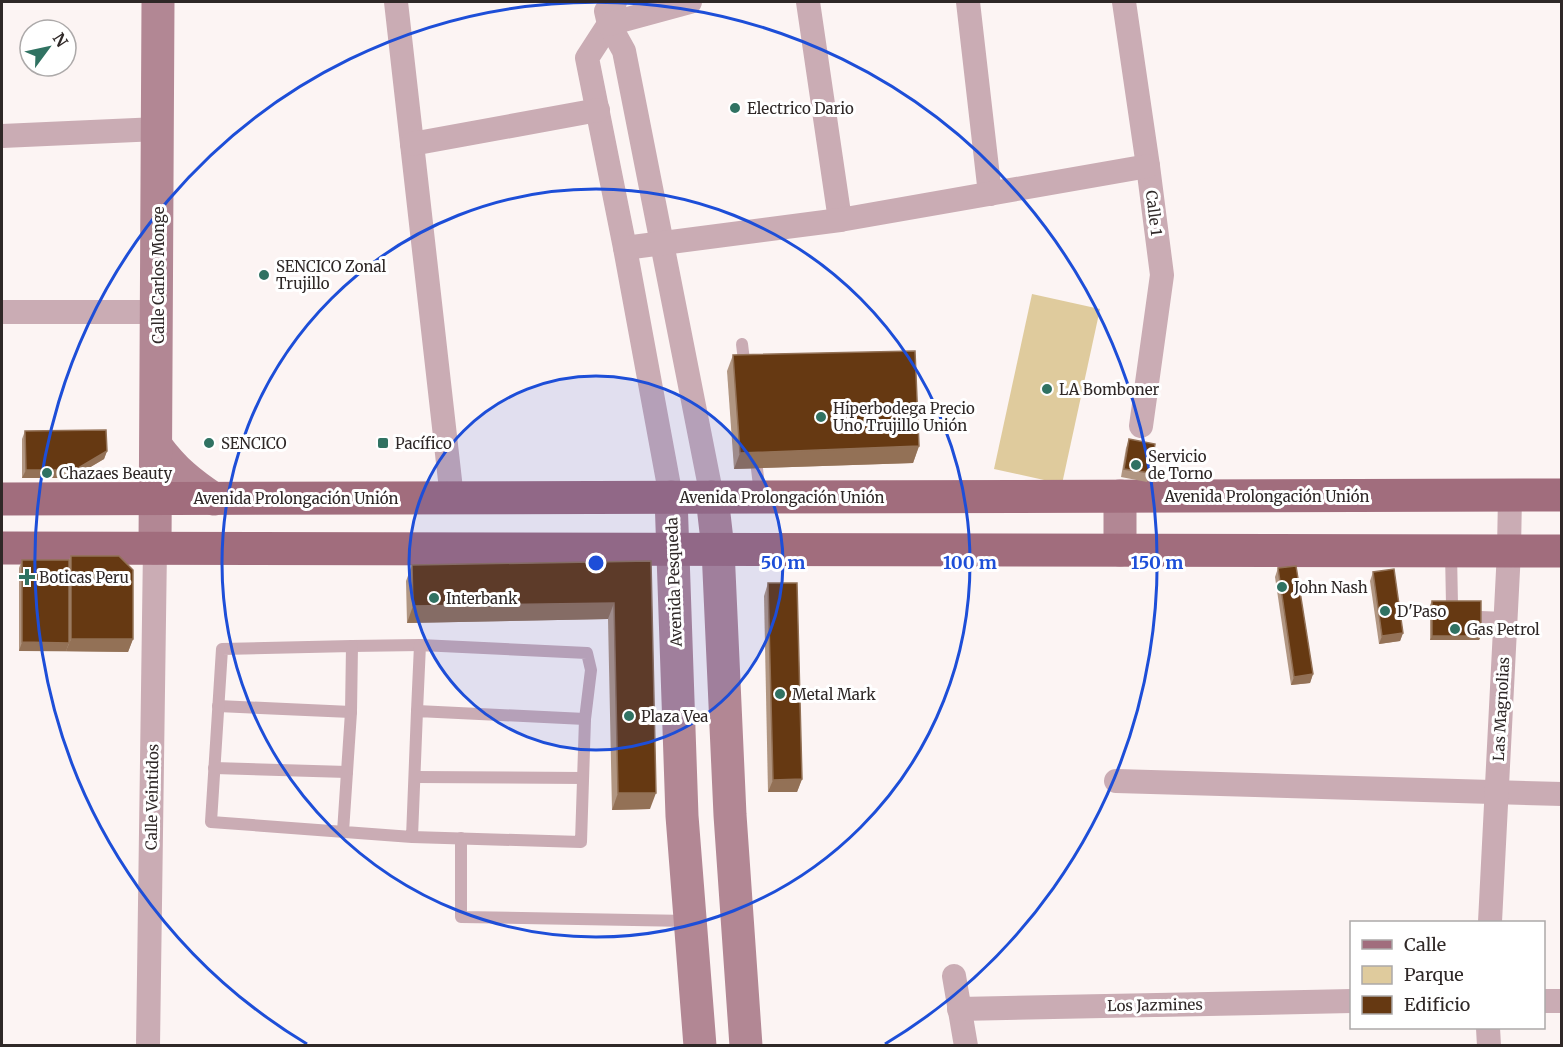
<svg xmlns="http://www.w3.org/2000/svg" width="1563" height="1047" font-family="Merriweather,serif">
	<rect width="100%" height="100%" fill="#fcf4f3"/>
	<!-- green -->
	<polygon fill="#dfcb9d" points="1032,294 1100,309 1062,484 994,469"/>
	<g fill="none" stroke-linecap="round" stroke-linejoin="round">
		<!-- lane -->
		<g stroke="#caacb4" stroke-width="12">
			<polyline points="742,344 745,369"/>
			<polyline points="755,452 760,494"/>
			<polyline points="1451,552 1452,605"/>
			<polyline points="1480,617 1506,618"/>
			<polyline points="352,646 420,645"/>
			<polyline points="218,706 351,712"/>
			<polyline points="417,711 420,645 587,653 591,670 585,719"/>
			<polyline points="214,768 347,772"/>
			<polyline points="415,777 583,778"/>
			<polyline points="343,832 351,712 352,646 222,649 211,822 412,837 581,842 585,719 417,711 412,837"/>
			<polyline points="461,838 461,917 689,921"/>
		</g>
		<!-- street -->
		<g stroke="#caacb4" stroke-width="24">
			<polyline points="396,2 452,498"/>
			<polyline points="615,2 609,24 587,58 625,248 671,497"/>
			<polyline points="808,2 840,220"/>
			<polyline points="968,2 990,194"/>
			<polyline points="1124,2 1148,166 1162,275 1141,426"/>
			<polyline points="606,11 609,24 624,51 712,497"/>
			<polyline points="609,24 690,2"/>
			<polyline points="2,136 158,129"/>
			<polyline points="412,144 598,110"/>
			<polyline points="625,248 840,220 1148,166"/>
			<polyline points="2,312 157,312"/>
			<polyline points="1116,781 1562,794"/>
			<polyline points="1490,922 1509,551 1510,495"/>
			<polyline points="954,976 966,1046"/>
			<polyline points="1544,1001 1562,1001"/>
			<polyline points="959,1009 1352,1001"/>
			<polyline points="1488,1028 1489,1046"/>
			<polyline points="148,1046 155,548"/>
		</g>
		<!-- secondary -->
		<g stroke="#b28794" stroke-width="33">
			<path d="M157,447C174,470 190,483 214,499"/>
			<polyline points="1120,496 1120,550"/>
			<polyline points="671,497 682,816 700,1046"/>
			<polyline points="712,497 718,549 730,815 746,1046"/>
			<polyline points="155,548 158,2"/>
		</g>
		<!-- primary -->
		<g stroke="#a16d7d" stroke-width="33">
			<polyline points="2,499 1562,495"/>
			<polyline points="2,548 1562,551"/>
		</g>
	</g>
	<!-- wall -->
	<g fill="#b19682">
		<polygon points="733,355 919,446 913,463 734,469 727,371"/>
		<polygon points="25,431 107,451 104,459 72,478 22,478 22,439"/>
		<polygon points="1129,439 1150,473 1147,482 1121,477 1126,448"/>
		<polygon points="71,556 133,639 128,652 19,651 19,568 22,560 69,560"/>
		<polygon points="651,561 650,809 612,810 608,619 407,623 406,581 412,565"/>
		<polygon points="1278,568 1313,674 1310,683 1291,685 1275,577"/>
		<polygon points="1373,572 1403,633 1400,641 1379,644 1370,581"/>
		<polygon points="768,583 802,779 797,792 768,792 764,596"/>
		<polygon points="1432,601 1481,636 1479,640 1430,640 1430,605"/>
	</g>
	<!-- shaded-wall -->
	<g fill="#937156">
		<polygon points="919,446 913,463 734,469 740,453"/>
		<polygon points="107,451 104,459 72,478 22,478 26,470"/>
		<polygon points="614,603 608,619 407,623 413,606"/>
		<polygon points="1403,633 1400,641 1379,644 1382,636"/>
		<polygon points="1432,636 1481,636 1479,640 1430,640"/>
		<polygon points="71,639 133,639 128,652 66,651"/>
		<polygon points="22,642 69,643 66,651 19,651"/>
		<polygon points="1313,674 1310,683 1291,685 1294,677"/>
		<polygon points="802,779 797,792 768,792 773,780"/>
		<polygon points="618,793 656,793 650,809 612,810"/>
	</g>
	<!-- building -->
	<g fill="#663912" stroke="#937156" stroke-width="1.5">
		<polygon points="915,351 919,446 740,453 733,355"/>
		<polygon points="106,430 107,451 75,470 26,470 25,431"/>
		<polygon points="1129,439 1155,444 1150,473 1124,469"/>
		<polygon points="71,556 119,556 133,570 133,639 71,639"/>
		<polygon points="22,560 69,560 69,643 22,642"/>
		<polygon points="651,561 656,793 618,793 614,603 413,606 412,565"/>
		<polygon points="1296,566 1313,674 1294,677 1278,568"/>
		<polygon points="1394,569 1403,633 1382,636 1373,572"/>
		<polygon points="768,583 797,583 802,779 773,780"/>
		<rect x="1432" y="601" width="49" height="35"/>
	</g>
	<!-- distance rings -->
	<circle cx="596" cy="563" r="187" fill="#1d4ed8" fill-opacity=".12"/>
	<g fill="none" stroke="#1d4ed8" stroke-width="3">
		<circle cx="596" cy="563" r="187"/>
		<circle cx="596" cy="563" r="374"/>
		<path d="M307 1044A561 561 0 1 1 885 1044"/>
	</g>
	<!-- markers -->
	<g fill="#307262" stroke="#fff" stroke-width="2">
		<circle cx="735" cy="108" r="6"/>
		<circle cx="264" cy="275" r="6"/>
		<circle cx="1047" cy="389" r="6"/>
		<circle cx="821" cy="417" r="6"/>
		<circle cx="209" cy="443" r="6"/>
		<rect x="377" y="437" width="12" height="12" rx="3"/>
		<circle cx="1136" cy="465" r="6"/>
		<circle cx="47" cy="473" r="6"/>
		<path d="M24 568h6v6h6v6h-6v6h-6v-6h-6v-6h6z"/>
		<circle cx="1282" cy="587" r="6"/>
		<circle cx="434" cy="598" r="6"/>
		<circle cx="1385" cy="611" r="6"/>
		<circle cx="1455" cy="629" r="6"/>
		<circle cx="780" cy="694" r="6"/>
		<circle cx="629" cy="716" r="6"/>
	</g>
	<g text-anchor="middle" dominant-baseline="central" stroke-width="6" stroke-linejoin="round" paint-order="stroke">
		<!-- poi labels -->
		<g font-size="15" fill="#2f2827" stroke="#fff" text-anchor="start">
			<text x="747" y="108">Electrico Dario</text>
			<text x="276" y="266">SENCICO Zonal<tspan x="276" dy="17">Trujillo</tspan></text>
			<text x="1059" y="389">LA Bomboner</text>
			<text x="833" y="408">Hiperbodega Precio<tspan x="833" dy="17">Uno Trujillo Unión</tspan></text>
			<text x="221" y="443">SENCICO</text>
			<text x="395" y="443">Pacífico</text>
			<text x="1148" y="456">Servicio<tspan x="1148" dy="17">de Torno</tspan></text>
			<text x="59" y="473">Chazaes Beauty</text>
			<text x="39" y="577">Boticas Peru</text>
			<text x="1294" y="587">John Nash</text>
			<text x="446" y="598">Interbank</text>
			<text x="1397" y="611">D'Paso</text>
			<text x="1467" y="629">Gas Petrol</text>
			<text x="792" y="694">Metal Mark</text>
			<text x="641" y="716">Plaza Vea</text>
		</g>
		<!-- street labels -->
		<g font-size="15" fill="#2f2827" stroke="#fff">
			<text transform="translate(1154 213) rotate(83)">Calle 1</text>
			<text transform="translate(158 275) rotate(-90)">Calle Carlos Monge</text>
			<text x="1267" y="496">Avenida Prolongación Unión</text>
			<text x="782" y="497">Avenida Prolongación Unión</text>
			<text x="296" y="498">Avenida Prolongación Unión</text>
			<text transform="translate(674 582) rotate(-92)">Avenida Pesqueda</text>
			<text transform="translate(1501 709) rotate(-87)">Las Magnolias</text>
			<text transform="translate(152 797) rotate(-89)">Calle Veintidos</text>
			<text transform="translate(1155 1005) rotate(-1)">Los Jazmines</text>
		</g>
	</g>
	<circle cx="596" cy="563" r="9" fill="#1d4ed8" stroke="#fff" stroke-width="3"/>
	<g font-size="18" text-anchor="middle" font-weight="bold" fill="#1d4ed8" stroke="#fff" stroke-width="6" stroke-linejoin="round" paint-order="stroke">
		<text x="783" y="569">50 m</text>
		<text x="970" y="569">100 m</text>
		<text x="1157" y="569">150 m</text>
	</g>
	<!-- border -->
	<rect width="1563" height="1047" fill="none" stroke="#2f2827" stroke-width="6"/>
	<!-- legend -->
	<rect x="1350" y="921" width="195" height="108" fill="#ffffff" stroke="#aca9a9" stroke-width="1.5"/>
	<rect x="1362" y="940" width="30" height="9" fill="#a16d7d" stroke="#aca9a9" stroke-width="1.5"/>
	<text x="1404" y="951" font-size="18" fill="#2f2827">Calle</text>
	<rect x="1362" y="966" width="30" height="18" fill="#dfcb9d" stroke="#aca9a9" stroke-width="1.5"/>
	<text x="1404" y="981" font-size="18" fill="#2f2827">Parque</text>
	<rect x="1362" y="996" width="30" height="18" fill="#663912" stroke="#aca9a9" stroke-width="1.5"/>
	<text x="1404" y="1011" font-size="18" fill="#2f2827">Edificio</text>
	<!-- north arrow -->
	<g transform="translate(48 48) rotate(57)"><circle r="28" fill="#ffffff" stroke="#aca9a9" stroke-width="1.5"/>
	<path d="M0-4.5L10 22L0 15L-10 22Z" fill="#307262"/>
	<text y="-9" font-size="16" font-weight="bold" text-anchor="middle" fill="#2f2827">N</text>
	</g>
</svg>
